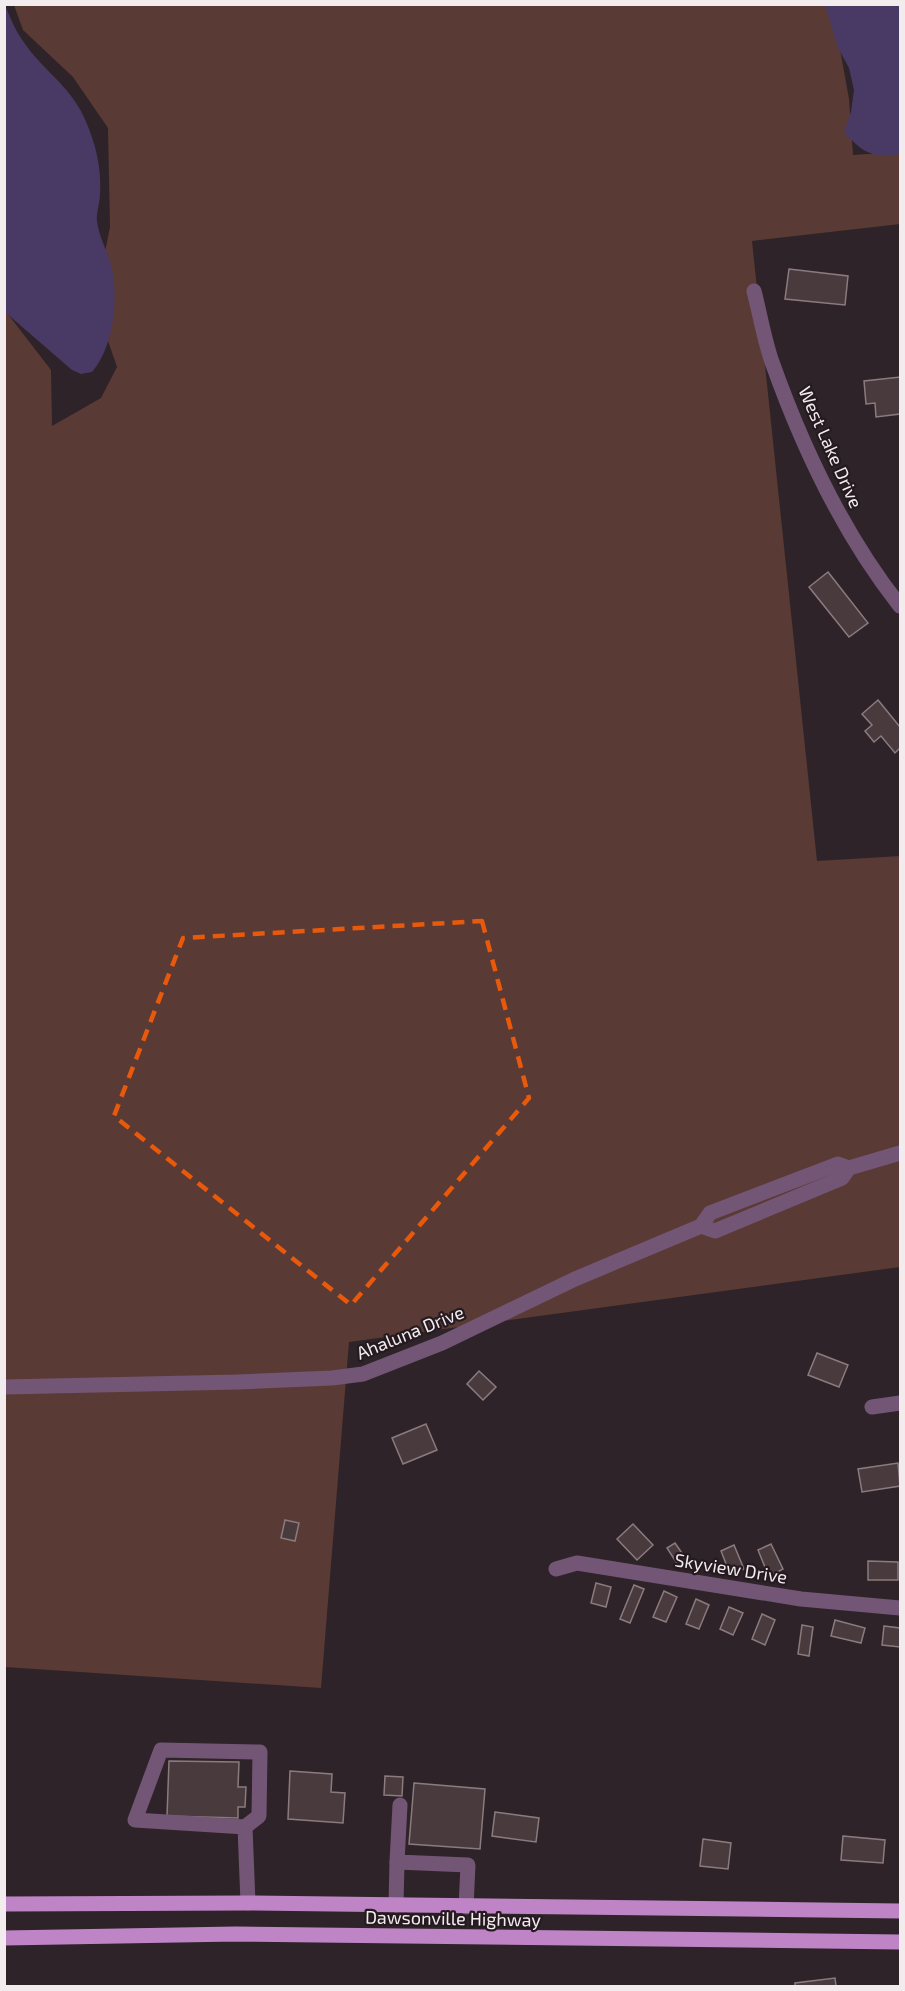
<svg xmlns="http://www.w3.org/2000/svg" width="905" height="1991" font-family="'Exo 2',sans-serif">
	<rect width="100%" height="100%" fill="#2e2329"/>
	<!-- green -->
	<polygon fill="#5a3a34" points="14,5 832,5 849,99 853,155 900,152 900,224 752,241 817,861 900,856 900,1267 349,1342 321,1688 5,1667 4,309 51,370 52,426 101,398 117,367 95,303 110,227 108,128 73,77 23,30"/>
	<!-- water -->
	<g fill="#493965">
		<path d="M5,5C10,17 15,30 23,41C40,67 65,82 81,111C94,137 102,165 100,194C100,203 96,213 97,221C99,237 107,250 111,265C119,297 114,347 92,372L81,374L72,370L5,312Z"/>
		<path d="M825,5H900V154C872,158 863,153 844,132L851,112L854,90L849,68L838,48Z"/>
	</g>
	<!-- building -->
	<g fill="#493b3d" stroke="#8b7b7e" stroke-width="1.5">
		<polygon points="789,269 848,276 845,305 785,299"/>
		<polygon points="900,377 900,414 876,417 875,403 866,404 864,381"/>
		<polygon points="828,572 868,623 849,637 809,587"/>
		<polygon points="878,700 900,727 900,748 895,753 881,736 874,742 865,731 872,725 862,714"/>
		<polygon points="817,1353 848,1365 839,1387 808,1375"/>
		<polygon points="479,1371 496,1387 483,1400 467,1384"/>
		<polygon points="426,1424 437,1450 403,1464 392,1438"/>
		<polygon points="898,1463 900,1486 862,1492 858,1469"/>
		<polygon points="285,1520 299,1523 295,1541 281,1538"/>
		<polygon points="633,1524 653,1545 637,1560 617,1539"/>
		<polygon points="675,1543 686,1559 678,1565 667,1548"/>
		<polygon points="771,1544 783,1569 769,1577 758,1550"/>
		<polygon points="734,1545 744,1569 730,1574 721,1551"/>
		<polygon points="868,1561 898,1562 898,1580 868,1580"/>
		<polygon points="596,1583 611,1587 606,1607 591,1603"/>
		<polygon points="634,1585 644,1589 630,1623 620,1619"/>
		<polygon points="664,1591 677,1597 666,1622 653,1617"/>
		<polygon points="696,1599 709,1605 699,1629 686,1624"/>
		<polygon points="729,1607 743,1613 733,1635 720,1629"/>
		<polygon points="762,1614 775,1620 765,1645 752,1639"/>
		<polygon points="835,1620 865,1628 861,1643 831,1636"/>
		<polygon points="802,1625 813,1627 809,1656 798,1654"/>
		<polygon points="884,1626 900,1628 900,1647 882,1645"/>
		<polygon points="169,1761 239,1762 238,1787 246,1787 245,1807 238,1807 238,1818 167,1816"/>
		<polygon points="290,1771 332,1774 331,1792 345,1793 343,1823 288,1819"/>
		<polygon points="385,1776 403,1777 402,1796 384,1795"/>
		<polygon points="414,1783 485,1789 480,1849 409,1844"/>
		<polygon points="495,1812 539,1818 536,1842 492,1836"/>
		<polygon points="843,1836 885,1840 883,1863 841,1860"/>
		<polygon points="703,1839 731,1843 728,1869 700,1866"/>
		<polygon points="835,1978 836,1986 795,1986 795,1983"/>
	</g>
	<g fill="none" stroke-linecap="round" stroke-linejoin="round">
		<!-- minor -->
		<g stroke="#735676" stroke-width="15">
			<path d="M754,291C760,314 764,339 772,362C803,449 843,534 900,606"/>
			<polyline points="701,1226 715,1231 842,1178 849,1168 900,1153"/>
			<polyline points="4,1387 238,1382 332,1378 363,1374 442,1343 575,1279 701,1226 710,1213 838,1164 849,1168"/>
			<polyline points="872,1407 900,1403"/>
			<polyline points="556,1569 577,1563 801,1599 900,1608"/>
			<polyline points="400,1805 397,1862 468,1865 466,1907"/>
			<polyline points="245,1827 135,1820 161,1750 260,1752 259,1816 245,1827 248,1903"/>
			<polyline points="396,1905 397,1862"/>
		</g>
		<!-- major -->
		<g stroke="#bf84c6" stroke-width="15">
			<polyline points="4,1904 248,1903 900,1911"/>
			<polyline points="4,1938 236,1934 900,1942"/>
		</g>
	</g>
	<!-- marked area -->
	<path fill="none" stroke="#e8590c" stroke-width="4.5" stroke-dasharray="12 8" stroke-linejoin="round" d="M482,921L529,1098L351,1305L114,1116L183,938Z"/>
	<g text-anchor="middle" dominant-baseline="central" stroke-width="4.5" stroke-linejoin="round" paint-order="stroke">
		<!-- street labels -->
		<g font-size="18" fill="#f3ecef" stroke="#241a1f">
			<text transform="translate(831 447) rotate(66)">West Lake Drive</text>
			<text transform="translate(410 1332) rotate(-22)">Ahaluna Drive</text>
			<text transform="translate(731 1568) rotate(9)">Skyview Drive</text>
			<text transform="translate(453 1918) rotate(1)">Dawsonville Highway</text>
		</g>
	</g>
	<!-- border -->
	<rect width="905" height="1991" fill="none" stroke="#f3ecef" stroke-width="12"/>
</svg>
